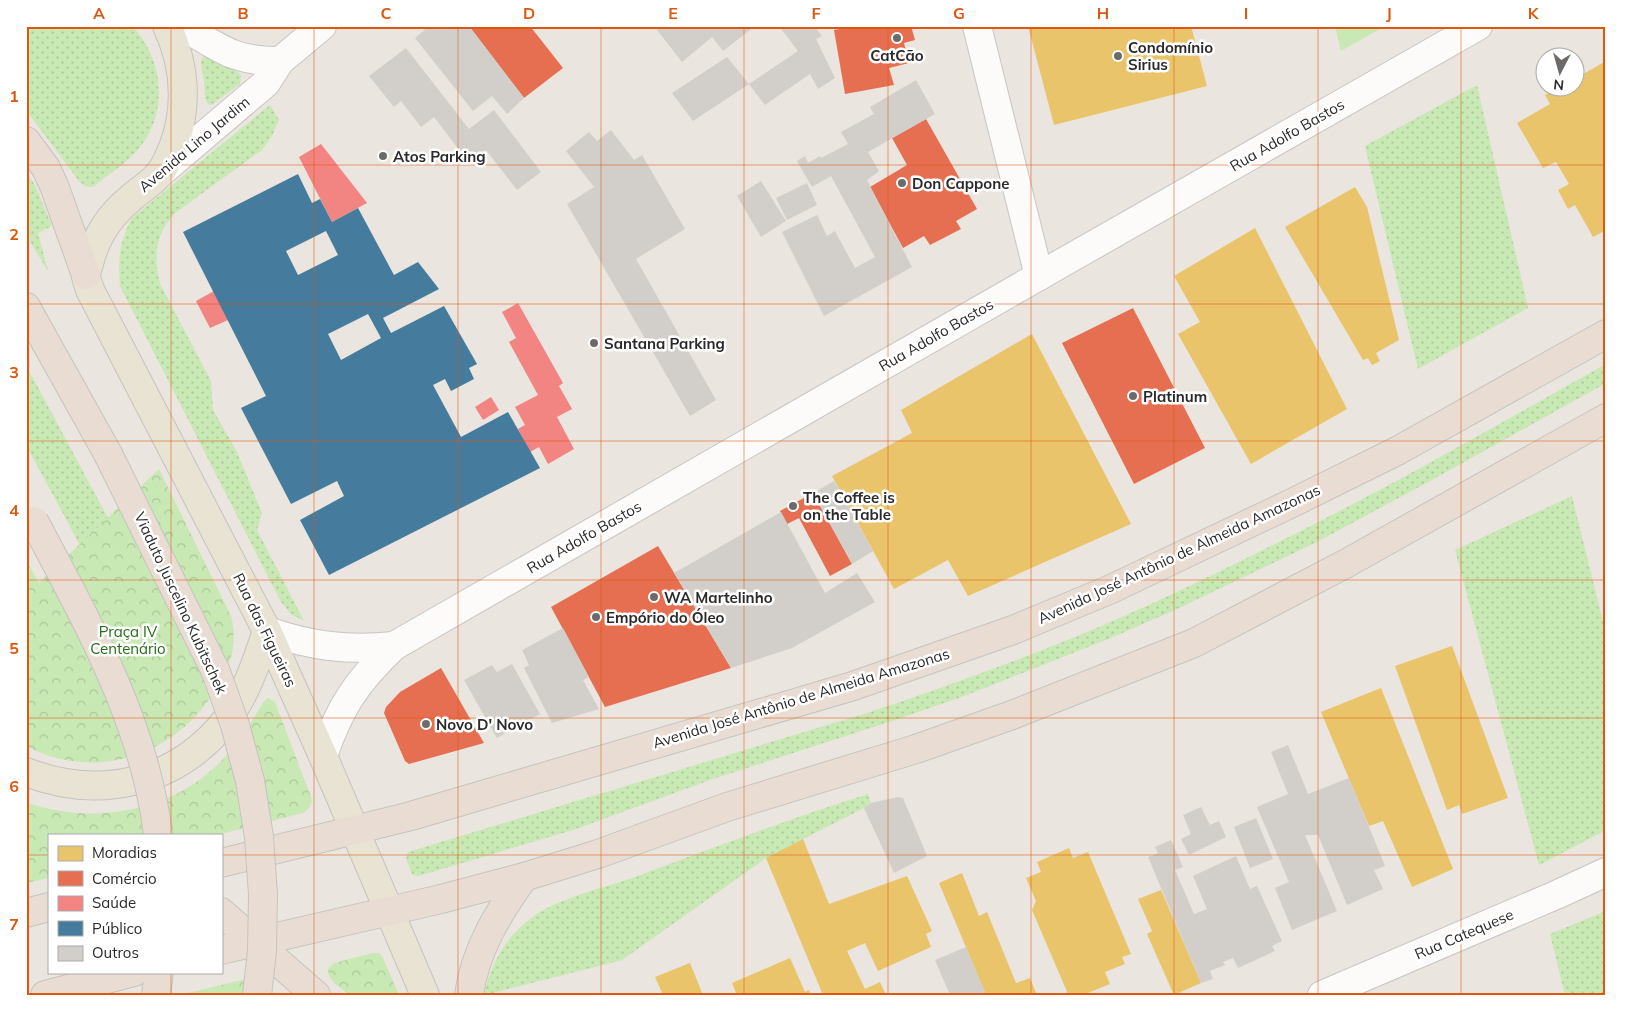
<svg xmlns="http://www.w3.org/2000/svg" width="1632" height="1021" font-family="Mulish,sans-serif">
	<defs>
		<pattern id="grass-dots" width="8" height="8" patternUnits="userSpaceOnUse" patternTransform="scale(1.25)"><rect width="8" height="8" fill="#c8e8b4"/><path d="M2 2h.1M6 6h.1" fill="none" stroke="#acc79b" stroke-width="1.8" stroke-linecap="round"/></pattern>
		<pattern id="park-crowns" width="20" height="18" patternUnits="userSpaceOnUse" patternTransform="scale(1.25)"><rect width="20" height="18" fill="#c8e8b4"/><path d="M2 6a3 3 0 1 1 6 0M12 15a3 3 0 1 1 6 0" fill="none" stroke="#acc79b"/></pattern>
	</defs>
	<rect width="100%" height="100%" fill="#eae5de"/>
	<!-- grass -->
	<g fill="url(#grass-dots)">
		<path d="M26,26H132C163,57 169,112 140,147C127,163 109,174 93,187L85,186L79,181L26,110Z"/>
		<polygon points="208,55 239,73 241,76 240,84 211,105 208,104 205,98 204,80 201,62 203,56"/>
		<polygon points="1477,85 1528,308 1418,369 1365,146"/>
		<path d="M270,105L279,120L272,136L262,150L175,213C155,235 153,256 160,284L211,381L213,410L237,452L262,513L257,530L304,621L291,614L281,602L120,286C118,259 119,243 132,218Z"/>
		<polygon points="26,172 35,185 52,226 38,233 48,271 26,235"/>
		<path d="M1606,364V383L1432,480L1315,543L1177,609L1106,640L967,695L898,719L713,779L573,830L432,872L417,876L412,874L406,858L408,852L864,714C961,682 1057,647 1149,605C1218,573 1286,539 1353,504C1438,460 1522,411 1606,364Z"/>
		<polygon points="26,365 108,518 80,545 26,445"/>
		<polygon points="1572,496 1606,634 1606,830 1539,865 1455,550"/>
		<path d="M868,794L871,803L864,808L766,858L622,960L484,995C490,965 506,937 530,919C559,897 602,889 635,877C713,848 789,819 868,794Z"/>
		<polygon points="1606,911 1606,995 1565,995 1550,934"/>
	</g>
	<!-- park -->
	<g fill="url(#park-crowns)">
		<path d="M159,469L231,616C238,644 231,665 216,689C176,755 97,783 26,746V560L39,583Z"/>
		<path d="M268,698L275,702L311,797C313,804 309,809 303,813L217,835H49V878L26,883V802C84,824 159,814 207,774C231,754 249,729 263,702Z"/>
		<path d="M373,953H379L383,958L399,995H349C341,988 328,981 328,969L334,963Z"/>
		<polygon points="242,980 249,981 269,995 180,995"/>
	</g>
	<!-- garden -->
	<polygon fill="#c8e8b4" points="1335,26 1385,26 1341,51"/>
	<!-- homes -->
	<g fill="#e9c46a">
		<polygon points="1028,26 1191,26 1207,86 1054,125"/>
		<polygon points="1606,61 1606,230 1593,237 1575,205 1568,209 1558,190 1569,184 1556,162 1543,168 1517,123 1550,104 1545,95 1559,88 1574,88 1574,70 1578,77"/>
		<polygon points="1355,187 1367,207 1399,340 1376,353 1380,361 1372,365 1368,358 1363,360 1285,227"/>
		<polygon points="1255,228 1347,409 1251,464 1178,334 1200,322 1174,276"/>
		<polygon points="1032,334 1131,524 968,596 948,560 894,589 832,476 912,433 901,410"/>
		<polygon points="1452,646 1508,798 1462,814 1459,805 1447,810 1395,666"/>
		<polygon points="1381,688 1453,869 1412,887 1383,821 1369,826 1321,712"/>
		<polygon points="803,839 829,904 907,876 932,931 926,934 931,947 878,971 865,943 847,951 865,989 880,982 886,995 823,995 766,858"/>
		<polygon points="1069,848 1073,858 1088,852 1131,954 1122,957 1125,964 1105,972 1110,984 1083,995 1068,994 1032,910 1036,901 1026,878 1041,872 1037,862"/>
		<polygon points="962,873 979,916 987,912 1016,983 1030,978 1037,995 986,995 939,883"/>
		<polygon points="1161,890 1201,983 1174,995 1147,934 1152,931 1138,899"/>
		<polygon points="790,958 805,992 809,990 811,995 737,995 732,983"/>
		<polygon points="690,963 703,995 663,995 655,977"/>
	</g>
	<!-- shops -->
	<g fill="#e76f51">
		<polygon points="469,26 530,26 563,68 524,98"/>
		<polygon points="856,26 911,26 915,40 904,43 909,63 889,68 894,85 845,94 834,30"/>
		<polygon points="926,119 977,209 956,221 961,229 930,245 924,236 903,248 870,187 907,165 892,138"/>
		<polygon points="1133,308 1205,448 1134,484 1062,343"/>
		<polygon points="813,493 852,564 830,576 799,518 787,524 780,511"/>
		<polygon points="658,546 731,668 605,707 551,607"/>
		<polygon points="441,668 484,743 409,764 405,761 384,713 386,707 400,692"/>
	</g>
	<!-- health -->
	<g fill="#f28482">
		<polygon points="321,144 367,203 332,222 299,157"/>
		<polygon points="214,291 228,320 210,328 196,301"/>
		<polygon points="518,303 563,383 559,386 572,409 557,417 574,449 548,464 539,447 530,452 518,429 525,425 515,407 538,395 509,342 516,338 502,312"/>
		<polygon points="491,397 499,410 483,420 475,407"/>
	</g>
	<!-- public -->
	<path fill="#457b9d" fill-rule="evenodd" d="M298,174L312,203L320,199L332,222L358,208L394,275L418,262L439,289L383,318L391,333L444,306L477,364L469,368L474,379L451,391L445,379L433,385L461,437L508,412L540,468L329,575L300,520L344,496L337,481L291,504L241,408L266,396L183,232ZM326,231L338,255L298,275L286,251ZM368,314L381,338L341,360L328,334Z"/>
	<!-- building -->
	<g fill="#d2cfca">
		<polygon points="429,26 469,26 524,98 507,114 492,96 473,111 415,38"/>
		<polygon points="654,26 755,26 723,51 712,37 682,62"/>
		<polygon points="779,26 814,26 822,36 816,39 835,78 818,89 810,74 765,105 749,84 798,51"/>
		<polygon points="406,48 469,129 494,110 541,172 517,190 486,150 469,163 434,117 421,127 401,101 394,107 369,76"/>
		<polygon points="727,57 749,84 693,121 672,93"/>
		<polygon points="916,80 935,114 868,152 879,171 867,180 912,267 824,316 782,232 817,215 827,236 835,231 855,268 875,257 831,176 812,187 797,161 805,156 808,163 820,156 821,158 848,144 841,132 874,114 870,107"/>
		<polygon points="611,130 634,160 642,155 685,229 636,259 716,400 690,416 567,204 594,187 566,151 589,132 597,141"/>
		<polygon points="761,181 786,221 761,237 737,196"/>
		<polygon points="807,183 817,205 787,220 776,198"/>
		<polygon points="834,481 873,551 852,564 813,493"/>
		<polygon points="781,512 825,593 857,573 875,602 792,648 731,668 674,573"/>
		<polygon points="563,628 589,677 583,680 599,709 552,723 524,668 529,665 522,650"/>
		<polygon points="512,664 540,714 497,738 464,680 492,665 497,672"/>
		<polygon points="1288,745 1308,794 1349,778 1385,866 1374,870 1383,889 1347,905 1318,835 1305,835 1337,911 1292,930 1275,888 1289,882 1257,807 1288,794 1271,752"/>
		<polygon points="898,797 903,798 927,856 894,873 864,808 871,803"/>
		<polygon points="1201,807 1210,825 1219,821 1226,837 1189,855 1181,839 1191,834 1183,815"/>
		<polygon points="1256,818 1273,859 1250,868 1234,827"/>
		<polygon points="1171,840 1183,867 1175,870 1194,914 1207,909 1193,876 1236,856 1250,889 1257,886 1282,941 1272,946 1275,951 1238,968 1233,958 1223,962 1225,965 1210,971 1213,979 1201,983 1148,857 1158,853 1155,847"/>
		<polygon points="966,947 986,995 950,995 935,960"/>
	</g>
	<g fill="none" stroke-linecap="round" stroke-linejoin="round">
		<defs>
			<polyline id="street" points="977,26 1039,276"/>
			<g id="secondary">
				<path d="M183,26C219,48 235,62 280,61"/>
				<polyline points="160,173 266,83 280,61 322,26"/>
				<path d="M267,631C311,646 348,651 394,646"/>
				<path d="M323,756C339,708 357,681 394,646L1039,276L1478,26"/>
				<polyline points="1322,995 1556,895 1606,872"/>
			</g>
			<g id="primary">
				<path d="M167,26C185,65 188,105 174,145C170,154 166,165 160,173C153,182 140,190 131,198C110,215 97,234 90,260C89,265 86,271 86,275C86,280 89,285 90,290L267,631L323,756L425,995"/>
				<path d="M26,772C101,801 178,783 228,718C247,692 257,660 267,631"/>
			</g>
			<g id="highway">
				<polyline points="26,141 46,168 55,188 86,275"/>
				<polyline points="26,307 108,454"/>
				<polyline points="221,863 411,816 853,686 1013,630 1109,590 1292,503 1397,451 1606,334"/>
				<polyline points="221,912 316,995"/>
				<polyline points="26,913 49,907"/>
				<polyline points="221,950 441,899 524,877 598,854 727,807 916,749 1012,715 1194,643 1347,563 1606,418"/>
				<polyline points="45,995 134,972"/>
				<polyline points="156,995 159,972"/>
				<path d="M469,995C475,950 498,913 524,877"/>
			</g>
		</defs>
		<!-- street casing -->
		<use href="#street" stroke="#c7c5c5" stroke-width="30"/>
		<!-- secondary casing -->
		<use href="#secondary" stroke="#c7c5c5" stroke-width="30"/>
		<!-- primary casing -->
		<use href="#primary" stroke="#c5c3c0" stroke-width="30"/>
		<!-- highway casing -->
		<use href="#highway" stroke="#c5c3c0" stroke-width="30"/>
		<!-- street -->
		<use href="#street" stroke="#fcfbfa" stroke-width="28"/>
		<!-- secondary -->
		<use href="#secondary" stroke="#fcfbfa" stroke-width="28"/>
		<!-- primary -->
		<use href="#primary" stroke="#e8e3d2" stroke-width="28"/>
		<!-- highway -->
		<use href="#highway" stroke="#e9ddd3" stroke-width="28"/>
		<defs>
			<g id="highway-bridge">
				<polyline points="108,454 216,672 235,725 250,781 259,837 263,895 262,951 257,995"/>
				<path d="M34,521C86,620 145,722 158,835"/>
			</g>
		</defs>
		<!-- highway-bridge casing -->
		<use href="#highway-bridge" stroke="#c5c3c0" stroke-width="30" stroke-linecap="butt"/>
		<!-- highway-bridge -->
		<use href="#highway-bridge" stroke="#e9ddd3" stroke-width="28"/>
	</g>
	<!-- grid -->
	<path fill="none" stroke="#de570e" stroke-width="1" stroke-opacity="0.55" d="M171,26V835M314,26V995M458,26V995M601,26V995M744,26V995M888,26V995M1031,26V995M1174,26V995M1318,26V995M1461,26V995M26,165H1606M26,304H1606M26,441H1606M26,580H1606M26,718H1606M26,855H49M221,855H1606M171,972V995"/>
	<!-- markers -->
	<g fill="#6d6b69" stroke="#fff" stroke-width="2">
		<circle cx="897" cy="38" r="5"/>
		<circle cx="1118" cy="56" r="5"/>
		<circle cx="383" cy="156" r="5"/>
		<circle cx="902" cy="183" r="5"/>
		<circle cx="594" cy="343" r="5"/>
		<circle cx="1133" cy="396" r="5"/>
		<circle cx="793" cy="506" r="5"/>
		<circle cx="654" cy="597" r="5"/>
		<circle cx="596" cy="617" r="5"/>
		<circle cx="426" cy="724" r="5"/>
	</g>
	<g text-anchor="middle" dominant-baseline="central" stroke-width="5" stroke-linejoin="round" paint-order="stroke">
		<!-- poi labels -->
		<g font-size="15" font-weight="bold" fill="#2a2a2a" stroke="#fff" text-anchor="start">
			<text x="1128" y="47">Condomínio<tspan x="1128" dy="17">Sirius</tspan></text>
			<text x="897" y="55" text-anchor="middle">CatCão</text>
			<text x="393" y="156">Atos Parking</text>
			<text x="912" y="183">Don Cappone</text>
			<text x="604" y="343">Santana Parking</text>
			<text x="1143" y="396">Platinum</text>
			<text x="803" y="497">The Coffee is<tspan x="803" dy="17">on the Table</tspan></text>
			<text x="664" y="597">WA Martelinho</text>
			<text x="606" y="617">Empório do Óleo</text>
			<text x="436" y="724">Novo D' Novo</text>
		</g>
		<!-- street labels -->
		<g font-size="15" fill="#2a2a2a" stroke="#fff">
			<text transform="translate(1287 135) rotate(-30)">Rua Adolfo Bastos</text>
			<text transform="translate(194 144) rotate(-40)">Avenida Lino Jardim</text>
			<text transform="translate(936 335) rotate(-30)">Rua Adolfo Bastos</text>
			<text transform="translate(584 537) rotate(-30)">Rua Adolfo Bastos</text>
			<text transform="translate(1179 554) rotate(-25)">Avenida José Antônio de Almeida Amazonas</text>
			<text transform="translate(181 603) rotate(65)">Viaduto Juscelino Kubitschek</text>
			<text transform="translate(265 630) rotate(64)">Rua das Figueiras</text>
			<text transform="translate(801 698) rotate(-17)">Avenida José Antônio de Almeida Amazonas</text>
			<text transform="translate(1464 934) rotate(-23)">Rua Catequese</text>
		</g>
		<!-- park labels -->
		<g font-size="15" fill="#236e13" stroke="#fff">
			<text x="128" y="631">Praça IV<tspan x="128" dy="17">Centenário</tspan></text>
		</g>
	</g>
	<!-- border -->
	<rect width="1632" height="1021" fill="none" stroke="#ffffff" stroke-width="55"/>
	<!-- legend -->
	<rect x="48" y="834" width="175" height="140" fill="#ffffff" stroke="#aaaaaa"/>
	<rect x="58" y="846" width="25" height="15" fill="#e9c46a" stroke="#aaaaaa"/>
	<text x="92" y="858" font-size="15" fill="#2a2a2a">Moradias</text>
	<rect x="58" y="871" width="25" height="15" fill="#e76f51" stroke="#aaaaaa"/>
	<text x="92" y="884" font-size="15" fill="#2a2a2a">Comércio</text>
	<rect x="58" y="896" width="25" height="15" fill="#f28482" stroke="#aaaaaa"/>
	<text x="92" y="908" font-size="15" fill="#2a2a2a">Saúde</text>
	<rect x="58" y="921" width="25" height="15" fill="#457b9d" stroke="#aaaaaa"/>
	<text x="92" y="934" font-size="15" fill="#2a2a2a">Público</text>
	<rect x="58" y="946" width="25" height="15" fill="#d2cfca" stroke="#aaaaaa"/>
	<text x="92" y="958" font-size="15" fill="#2a2a2a">Outros</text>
	<!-- north arrow -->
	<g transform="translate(1560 72) rotate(186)"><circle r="24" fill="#ffffff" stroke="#aaaaaa"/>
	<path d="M0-4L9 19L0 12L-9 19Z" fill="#6d6b69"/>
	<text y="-8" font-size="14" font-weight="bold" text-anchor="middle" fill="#2a2a2a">N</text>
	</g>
	<rect x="28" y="28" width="1576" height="966" fill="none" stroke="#de570e" stroke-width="2"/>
	<g font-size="16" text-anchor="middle" font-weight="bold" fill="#de570e">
		<text x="99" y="19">A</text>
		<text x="243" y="19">B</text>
		<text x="386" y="19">C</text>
		<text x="529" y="19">D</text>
		<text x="673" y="19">E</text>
		<text x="816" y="19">F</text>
		<text x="959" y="19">G</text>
		<text x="1103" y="19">H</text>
		<text x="1246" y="19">I</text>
		<text x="1389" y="19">J</text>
		<text x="1533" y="19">K</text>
		<text x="14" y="102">1</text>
		<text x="14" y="240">2</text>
		<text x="14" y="378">3</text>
		<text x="14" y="516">4</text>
		<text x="14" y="654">5</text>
		<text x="14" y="792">6</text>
		<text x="14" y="930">7</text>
	</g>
</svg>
